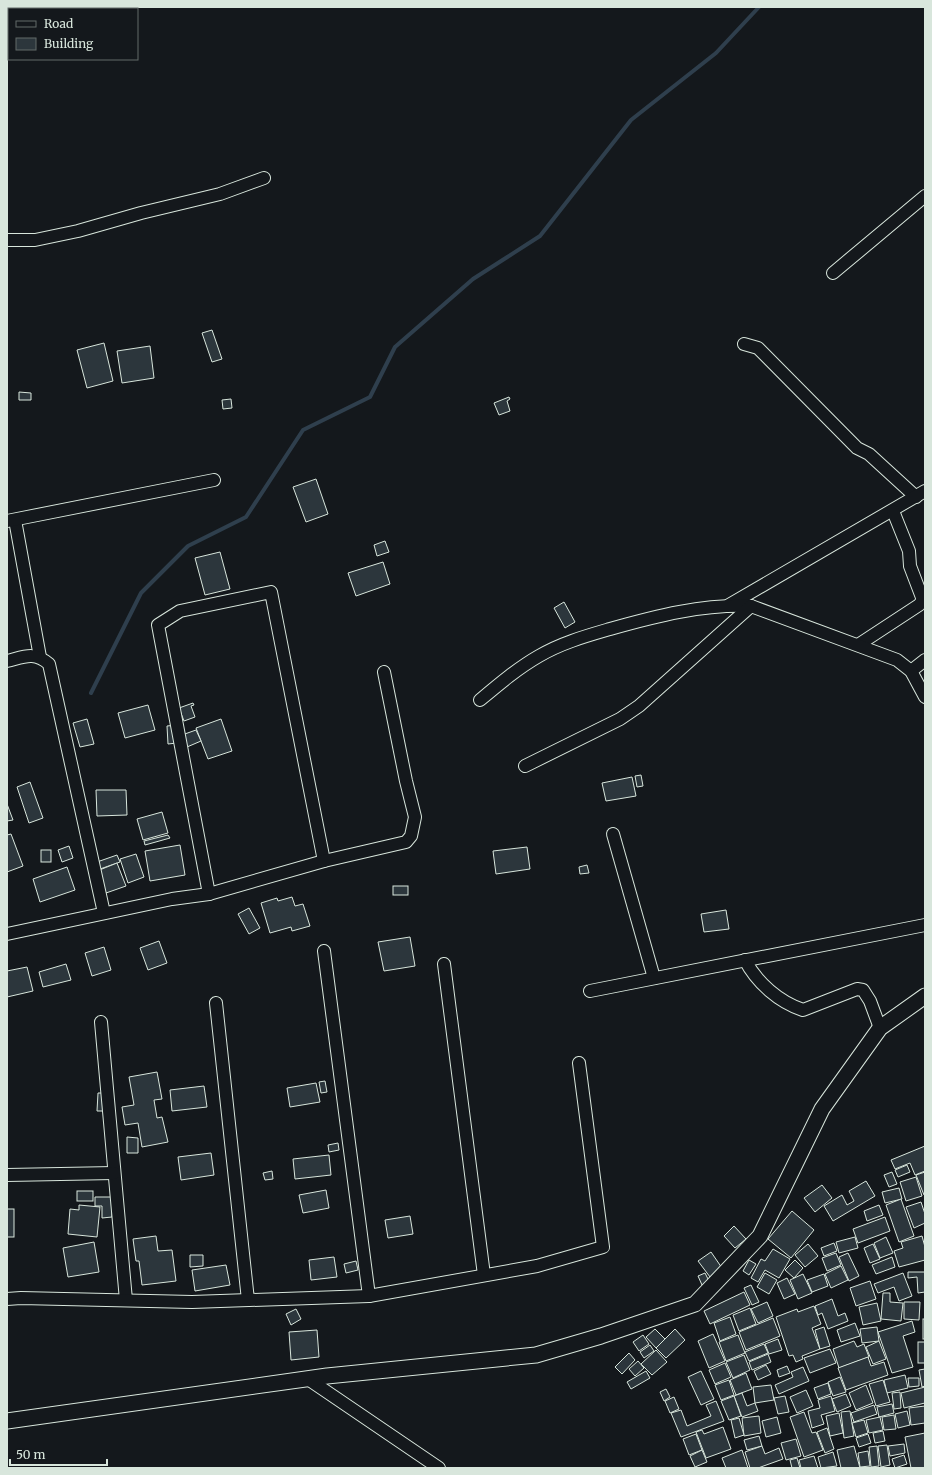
<svg xmlns="http://www.w3.org/2000/svg" width="932" height="1475" font-family="Merriweather,serif">
	<rect width="100%" height="100%" fill="#14181c"/>
	<g fill="none" stroke-linecap="round" stroke-linejoin="round">
		<!-- stream -->
		<polyline stroke="#2f3f4d" stroke-width="4" points="91,693 141,593 188,546 246,517 303,430 370,397 395,347 473,279 540,236 631,120 716,53 759,7"/>
	</g>
	<!-- building -->
	<g fill="#2c363c" stroke="#d8e6dc">
		<polygon points="212,330 222,359 212,362 202,333"/>
		<polygon points="104,343 113,381 87,388 77,350"/>
		<polygon points="150,346 154,378 122,383 117,351"/>
		<polygon points="19,392 31,393 31,400 19,400"/>
		<polygon points="509,397 510,399 507,401 510,411 499,415 494,403"/>
		<polygon points="231,399 232,408 223,409 222,400"/>
		<polygon points="316,479 328,514 306,522 293,487"/>
		<polygon points="385,541 389,552 377,556 374,545"/>
		<polygon points="220,552 230,589 205,595 195,558"/>
		<polygon points="383,562 390,584 356,596 348,573"/>
		<polygon points="564,602 575,622 565,628 554,608"/>
		<polygon points="193,703 194,705 191,706 195,717 184,721 179,708"/>
		<polygon points="148,705 155,730 125,738 118,713"/>
		<polygon points="87,719 94,744 80,747 73,723"/>
		<polygon points="221,719 232,751 208,759 196,728"/>
		<polygon points="177,725 177,743 168,744 167,726"/>
		<polygon points="196,730 201,741 187,747 182,735"/>
		<polygon points="641,775 643,786 637,787 635,776"/>
		<polygon points="632,777 636,796 606,801 602,783"/>
		<polygon points="30,782 43,818 29,823 17,787"/>
		<polygon points="96,790 126,790 127,815 97,816"/>
		<polygon points="7,804 13,820 7,821"/>
		<polygon points="162,812 168,833 143,840 137,819"/>
		<polygon points="11,834 23,866 7,872 7,835"/>
		<polygon points="168,835 170,838 145,845 144,841"/>
		<polygon points="180,845 185,875 150,881 145,851"/>
		<polygon points="69,846 73,858 62,862 58,850"/>
		<polygon points="527,847 530,869 496,874 493,851"/>
		<rect x="41" y="850" width="10" height="12"/>
		<polygon points="136,854 144,877 128,883 120,859"/>
		<polygon points="117,855 120,862 100,869 97,862"/>
		<polygon points="117,863 126,886 106,893 97,871"/>
		<polygon points="587,865 589,873 580,874 579,867"/>
		<polygon points="67,867 75,890 40,902 33,879"/>
		<rect x="393" y="886" width="15" height="9"/>
		<polygon points="292,897 295,906 303,904 310,926 292,931 291,927 270,933 261,903 277,898 278,901"/>
		<polygon points="249,908 260,928 249,934 238,914"/>
		<polygon points="726,910 729,929 704,932 701,914"/>
		<polygon points="410,937 415,966 384,971 378,942"/>
		<polygon points="159,941 167,963 148,970 140,948"/>
		<polygon points="104,947 111,970 92,976 85,953"/>
		<polygon points="66,964 71,980 43,987 39,972"/>
		<polygon points="27,967 33,991 7,997 7,971"/>
		<polygon points="157,1072 162,1099 154,1100 157,1118 162,1117 168,1142 142,1147 138,1123 125,1125 122,1107 134,1105 129,1077"/>
		<polygon points="325,1081 327,1092 321,1093 319,1082"/>
		<polygon points="316,1083 320,1102 290,1107 287,1088"/>
		<polygon points="204,1086 207,1107 172,1111 170,1090"/>
		<polygon points="98,1093 106,1093 105,1111 97,1111"/>
		<polygon points="127,1137 138,1138 138,1153 127,1153"/>
		<polygon points="338,1143 339,1150 329,1152 328,1145"/>
		<polygon points="925,1146 925,1171 915,1175 910,1163 895,1169 891,1160"/>
		<polygon points="211,1153 214,1175 181,1180 178,1157"/>
		<polygon points="329,1155 331,1175 295,1179 293,1159"/>
		<polygon points="907,1165 910,1172 898,1177 895,1170"/>
		<polygon points="272,1171 273,1179 265,1180 263,1173"/>
		<polygon points="892,1172 897,1184 889,1187 884,1175"/>
		<polygon points="925,1172 925,1194 924,1195 916,1175"/>
		<polygon points="916,1177 922,1196 906,1201 900,1182"/>
		<polygon points="866,1181 875,1196 833,1221 824,1206 842,1195 847,1205 854,1201 849,1191"/>
		<polygon points="822,1185 832,1198 815,1212 804,1198"/>
		<polygon points="899,1188 902,1199 885,1203 882,1192"/>
		<polygon points="326,1190 329,1208 303,1213 299,1195"/>
		<rect x="77" y="1191" width="16" height="10"/>
		<polygon points="95,1197 112,1197 112,1217 102,1218 102,1206 95,1206"/>
		<polygon points="901,1199 914,1236 899,1242 886,1205"/>
		<polygon points="921,1202 925,1214 925,1223 914,1228 906,1207"/>
		<polygon points="79,1205 100,1207 97,1237 68,1234 70,1209 79,1210"/>
		<polygon points="879,1205 883,1215 867,1221 864,1211"/>
		<rect x="7" y="1209" width="7" height="28"/>
		<polygon points="792,1211 814,1230 791,1258 768,1239"/>
		<polygon points="410,1216 413,1234 388,1238 385,1220"/>
		<polygon points="885,1217 890,1231 858,1243 853,1229"/>
		<polygon points="734,1226 746,1239 735,1248 724,1236"/>
		<polygon points="156,1236 158,1251 172,1250 176,1281 142,1285 139,1261 136,1261 133,1239"/>
		<polygon points="922,1236 925,1247 925,1260 899,1267 894,1251 903,1248 901,1242"/>
		<polygon points="855,1237 858,1248 839,1253 836,1242"/>
		<polygon points="886,1237 893,1253 880,1258 874,1243"/>
		<polygon points="94,1242 99,1272 68,1277 63,1248"/>
		<polygon points="834,1243 837,1251 824,1256 821,1248"/>
		<polygon points="808,1244 818,1256 805,1267 795,1255"/>
		<polygon points="873,1244 880,1259 870,1263 864,1248"/>
		<polygon points="773,1249 790,1259 779,1278 765,1270 758,1282 751,1278 761,1259 765,1261"/>
		<polygon points="711,1252 722,1268 710,1277 698,1261"/>
		<polygon points="836,1253 841,1265 827,1271 822,1258"/>
		<polygon points="848,1253 859,1276 849,1281 839,1257"/>
		<polygon points="190,1255 203,1255 203,1266 190,1267"/>
		<polygon points="334,1257 337,1277 311,1280 309,1260"/>
		<polygon points="892,1257 895,1267 876,1274 872,1265"/>
		<polygon points="749,1260 756,1264 749,1275 743,1271"/>
		<polygon points="795,1260 803,1268 794,1278 785,1270"/>
		<polygon points="356,1261 358,1270 346,1273 344,1264"/>
		<polygon points="226,1265 230,1285 195,1291 192,1270"/>
		<polygon points="841,1266 848,1280 831,1288 825,1274"/>
		<polygon points="908,1272 925,1272 925,1292 918,1293 917,1277 908,1278"/>
		<polygon points="705,1273 709,1281 702,1285 698,1276"/>
		<polygon points="765,1273 777,1280 769,1294 757,1287"/>
		<polygon points="903,1273 912,1296 899,1301 894,1287 878,1293 874,1284"/>
		<polygon points="803,1274 812,1293 798,1299 790,1280"/>
		<polygon points="824,1274 828,1286 812,1292 807,1280"/>
		<polygon points="787,1278 795,1294 784,1299 777,1283"/>
		<polygon points="870,1281 876,1299 856,1306 850,1288"/>
		<polygon points="751,1285 759,1302 752,1305 744,1288"/>
		<polygon points="744,1292 750,1305 710,1324 704,1311"/>
		<polygon points="883,1293 890,1293 890,1302 903,1303 901,1321 881,1319"/>
		<polygon points="832,1299 838,1316 845,1313 848,1321 828,1329 822,1313 818,1315 815,1306"/>
		<polygon points="767,1302 773,1316 758,1323 751,1309"/>
		<polygon points="904,1302 920,1302 919,1320 904,1319"/>
		<polygon points="877,1303 881,1321 863,1325 859,1307"/>
		<polygon points="814,1306 821,1324 812,1328 820,1349 802,1356 803,1359 796,1362 793,1355 789,1356 776,1317 797,1309 798,1312"/>
		<polygon points="750,1308 756,1324 739,1331 733,1315"/>
		<polygon points="296,1309 301,1319 291,1325 286,1314"/>
		<polygon points="730,1317 736,1334 720,1341 714,1323"/>
		<polygon points="773,1318 780,1336 746,1350 739,1332"/>
		<rect x="923" y="1319" width="2" height="20"/>
		<polygon points="912,1321 915,1332 903,1336 913,1367 892,1373 878,1332"/>
		<polygon points="855,1323 860,1336 841,1342 837,1330"/>
		<polygon points="824,1327 830,1346 820,1349 815,1330"/>
		<polygon points="877,1327 879,1341 862,1343 860,1329"/>
		<polygon points="655,1329 665,1339 656,1348 646,1337"/>
		<polygon points="675,1329 685,1340 666,1358 656,1348"/>
		<polygon points="317,1330 319,1357 291,1360 289,1332"/>
		<polygon points="713,1334 725,1361 709,1368 698,1341"/>
		<polygon points="643,1335 649,1344 639,1351 633,1342"/>
		<polygon points="738,1335 745,1353 726,1361 719,1342"/>
		<polygon points="778,1339 782,1350 769,1354 765,1344"/>
		<polygon points="854,1341 857,1347 864,1344 869,1357 839,1368 833,1349"/>
		<polygon points="879,1341 886,1359 873,1364 866,1347"/>
		<rect x="918" y="1342" width="7" height="21"/>
		<polygon points="764,1344 768,1353 749,1361 745,1352"/>
		<polygon points="650,1345 654,1351 644,1358 640,1352"/>
		<polygon points="830,1349 836,1363 810,1373 804,1358"/>
		<polygon points="656,1350 667,1362 652,1375 641,1364"/>
		<polygon points="629,1353 635,1360 622,1374 615,1367"/>
		<polygon points="768,1354 771,1362 752,1370 749,1362"/>
		<polygon points="744,1355 750,1370 733,1378 726,1362"/>
		<polygon points="868,1357 871,1366 884,1362 888,1375 846,1390 838,1368"/>
		<polygon points="638,1361 644,1368 635,1376 629,1369"/>
		<polygon points="725,1363 731,1377 715,1384 709,1370"/>
		<polygon points="766,1365 771,1374 758,1380 754,1371"/>
		<polygon points="787,1366 790,1373 779,1377 777,1370"/>
		<polygon points="803,1367 809,1381 779,1394 775,1385 793,1377 791,1372"/>
		<polygon points="925,1369 925,1386 922,1387 919,1370"/>
		<polygon points="646,1371 650,1378 631,1389 627,1382"/>
		<polygon points="701,1371 714,1399 701,1405 688,1377"/>
		<polygon points="746,1373 752,1389 736,1395 730,1380"/>
		<polygon points="905,1375 908,1388 887,1393 884,1380"/>
		<polygon points="840,1377 846,1392 833,1396 828,1382"/>
		<polygon points="908,1378 919,1378 919,1386 909,1387"/>
		<polygon points="729,1380 734,1395 721,1400 715,1385"/>
		<polygon points="883,1380 890,1402 876,1406 869,1384"/>
		<polygon points="828,1383 831,1394 818,1399 814,1388"/>
		<polygon points="771,1385 774,1400 755,1403 753,1387"/>
		<polygon points="866,1385 873,1403 856,1410 849,1393"/>
		<polygon points="925,1387 925,1403 904,1408 901,1393"/>
		<polygon points="666,1389 670,1397 664,1401 660,1392"/>
		<polygon points="806,1390 813,1406 797,1413 790,1397"/>
		<polygon points="900,1392 901,1408 894,1409 892,1393"/>
		<polygon points="742,1393 747,1406 755,1403 758,1411 742,1417 734,1396"/>
		<polygon points="846,1394 851,1406 837,1412 832,1399"/>
		<polygon points="734,1396 741,1416 729,1420 721,1401"/>
		<polygon points="785,1396 789,1412 778,1414 774,1398"/>
		<polygon points="831,1396 835,1411 821,1415 824,1424 812,1428 808,1411 820,1408 818,1400"/>
		<polygon points="674,1397 679,1409 670,1413 665,1401"/>
		<polygon points="716,1401 724,1421 681,1437 671,1413 681,1410 687,1426 711,1416 706,1405"/>
		<polygon points="892,1404 894,1413 879,1417 877,1407"/>
		<polygon points="874,1405 877,1414 854,1422 851,1413"/>
		<polygon points="925,1406 925,1423 911,1425 909,1408"/>
		<polygon points="850,1411 854,1436 844,1438 841,1412"/>
		<polygon points="907,1411 910,1425 898,1428 895,1414"/>
		<polygon points="804,1412 812,1433 816,1432 823,1450 804,1457 790,1417"/>
		<polygon points="839,1413 843,1433 830,1436 826,1416"/>
		<polygon points="894,1415 896,1429 884,1430 882,1417"/>
		<polygon points="759,1416 761,1433 744,1436 742,1418"/>
		<polygon points="777,1417 781,1433 766,1437 762,1421"/>
		<polygon points="880,1417 883,1430 869,1433 866,1420"/>
		<polygon points="739,1418 744,1435 735,1438 731,1420"/>
		<polygon points="864,1420 868,1433 856,1437 852,1423"/>
		<polygon points="723,1427 731,1449 706,1458 696,1432 702,1430 704,1434"/>
		<polygon points="827,1428 834,1449 825,1453 817,1432"/>
		<polygon points="883,1431 885,1441 875,1443 873,1433"/>
		<polygon points="925,1433 925,1468 911,1468 905,1437"/>
		<polygon points="696,1434 702,1450 689,1455 683,1439"/>
		<polygon points="868,1434 871,1443 859,1447 856,1438"/>
		<polygon points="759,1436 762,1446 747,1450 744,1440"/>
		<polygon points="796,1439 801,1456 786,1460 781,1443"/>
		<polygon points="904,1444 905,1453 890,1456 888,1446"/>
		<polygon points="887,1445 890,1465 881,1467 878,1446"/>
		<polygon points="762,1446 765,1454 779,1448 783,1459 758,1468 750,1468 745,1452"/>
		<polygon points="854,1446 860,1468 841,1468 837,1450"/>
		<polygon points="877,1446 879,1466 871,1467 869,1447"/>
		<polygon points="702,1450 707,1462 695,1467 690,1456"/>
		<polygon points="742,1450 748,1468 726,1468 722,1458"/>
		<polygon points="868,1451 870,1466 860,1467 858,1453"/>
		<polygon points="833,1452 837,1466 821,1468 818,1457"/>
		<polygon points="904,1455 907,1464 895,1468 892,1459"/>
		<polygon points="814,1456 818,1468 801,1468 799,1460"/>
		<polygon points="797,1458 800,1468 792,1468 790,1460"/>
	</g>
	<g fill="none" stroke-linecap="round" stroke-linejoin="round">
		<defs>
			<g id="minor">
				<polyline points="7,240 35,240 78,231 141,213 220,194 264,178"/>
				<polyline points="833,273 925,196"/>
				<polyline points="744,344 758,348 857,448 869,454 916,497"/>
				<polyline points="15,520 40,657"/>
				<polyline points="7,521 214,480"/>
				<polyline points="729,605 925,491"/>
				<polyline points="858,645 919,605 923,600 910,566 909,551 893,511"/>
				<path d="M7,661C24,657 34,651 49,664L104,913"/>
				<polyline points="911,671 925,660"/>
				<path d="M480,700C499,684 518,668 539,656C561,643 586,636 610,629C656,616 703,604 751,606L897,660L911,671L925,697"/>
				<polyline points="525,766 620,719 639,706 751,606"/>
				<polyline points="613,834 654,978"/>
				<polyline points="209,894 158,625 180,611 271,592 324,861"/>
				<polyline points="7,934 172,899 209,894 324,861 406,842 411,836 415,817 406,781 384,672"/>
				<polyline points="324,951 369,1296"/>
				<path d="M745,960C757,983 779,1002 803,1010L857,989L863,990L870,1001L880,1028"/>
				<polyline points="444,964 484,1275"/>
				<polyline points="590,991 925,925"/>
				<polyline points="216,1003 248,1300"/>
				<polyline points="101,1022 126,1300"/>
				<polyline points="7,1175 114,1173"/>
				<polyline points="7,1299 21,1298 192,1302 369,1296 537,1266 603,1247 579,1063"/>
				<polyline points="308,1379 439,1468"/>
			</g>
			<polyline id="tertiary" points="7,1421 327,1376 536,1355 601,1336 695,1304 760,1236 822,1109 880,1028 925,996"/>
		</defs>
		<!-- minor casing -->
		<use href="#minor" stroke="#d8e6dc" stroke-width="14"/>
		<!-- tertiary casing -->
		<use href="#tertiary" stroke="#d8e6dc" stroke-width="17"/>
		<!-- minor -->
		<use href="#minor" stroke="#14181c" stroke-width="12"/>
		<!-- tertiary -->
		<use href="#tertiary" stroke="#14181c" stroke-width="15"/>
	</g>
	<!-- border -->
	<rect width="932" height="1475" fill="none" stroke="#d8e6dc" stroke-width="16"/>
	<!-- legend -->
	<rect x="8" y="8" width="130" height="52" fill="#14181c" stroke="#626a69"/>
	<rect x="16" y="21" width="20" height="6" fill="#14181c" stroke="#626a69"/>
	<text x="44" y="28" font-size="12" fill="#d8e6dc">Road</text>
	<rect x="16" y="38" width="20" height="12" fill="#2c363c" stroke="#626a69"/>
	<text x="44" y="48" font-size="12" fill="#d8e6dc">Building</text>
	<!-- scale -->
	<path d="M10 1459v6h97v-6" fill="none" stroke="#d8e6dc" stroke-width="2"/>
	<text x="16" y="1459" font-size="12" fill="#d8e6dc" stroke="#14181c" stroke-width="3" paint-order="stroke">50 m</text>
</svg>
